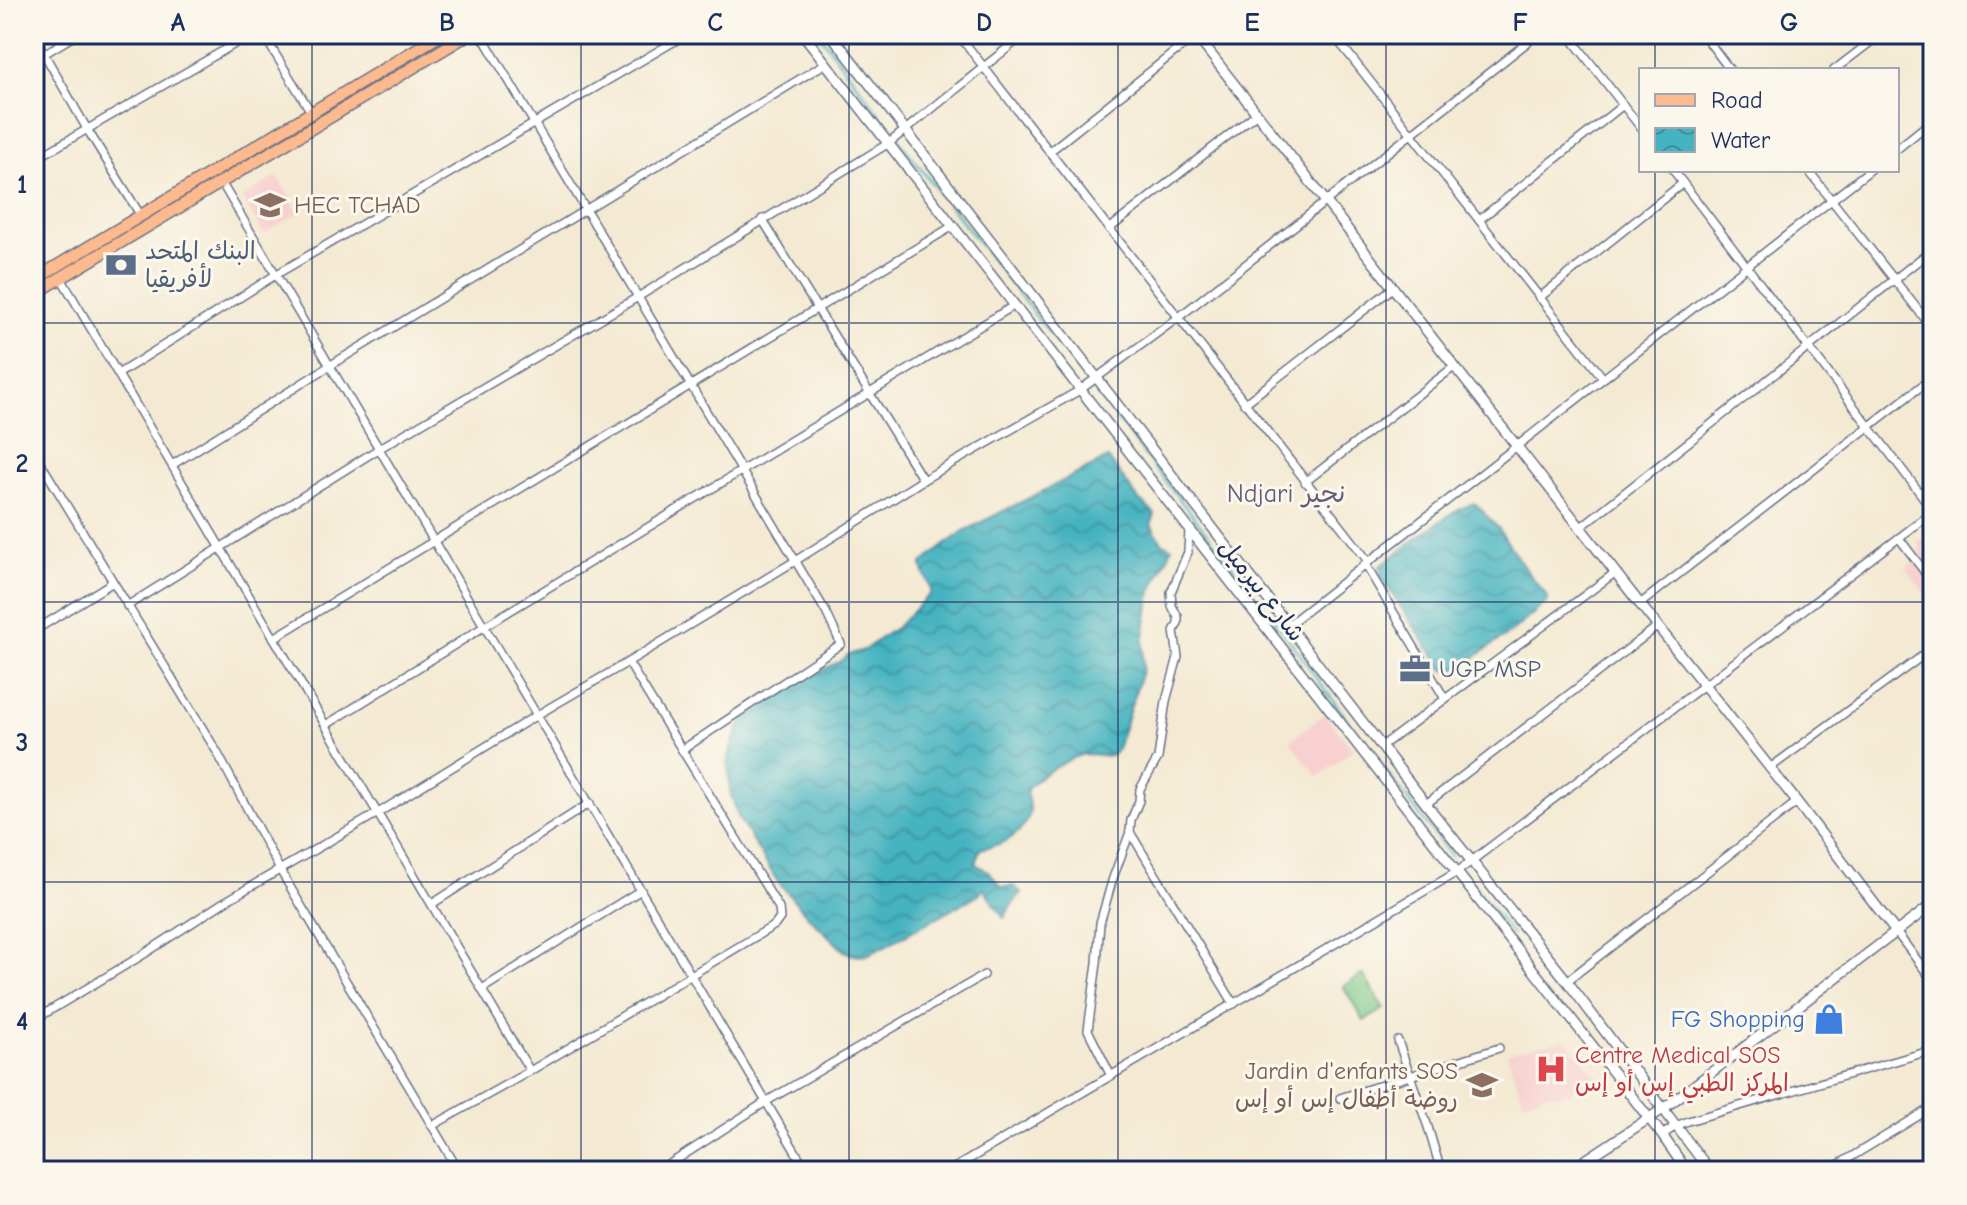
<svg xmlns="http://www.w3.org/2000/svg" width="1967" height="1205" font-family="'Comic Neue','Playpen Sans Arabic',sans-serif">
	<defs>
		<pattern id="water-waves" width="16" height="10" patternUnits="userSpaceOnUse" patternTransform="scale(2)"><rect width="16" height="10" fill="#45b3c0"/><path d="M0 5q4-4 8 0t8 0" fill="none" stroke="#39929f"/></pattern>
	</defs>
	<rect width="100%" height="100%" fill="#fbf7ec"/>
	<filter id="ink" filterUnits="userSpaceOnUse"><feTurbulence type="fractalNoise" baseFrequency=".0125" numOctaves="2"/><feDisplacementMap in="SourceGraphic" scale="16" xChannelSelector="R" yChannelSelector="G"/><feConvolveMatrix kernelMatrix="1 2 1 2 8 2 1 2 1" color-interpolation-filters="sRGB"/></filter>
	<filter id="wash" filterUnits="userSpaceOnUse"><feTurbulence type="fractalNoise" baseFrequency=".006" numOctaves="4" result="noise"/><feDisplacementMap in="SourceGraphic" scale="32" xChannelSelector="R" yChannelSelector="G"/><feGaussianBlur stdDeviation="1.8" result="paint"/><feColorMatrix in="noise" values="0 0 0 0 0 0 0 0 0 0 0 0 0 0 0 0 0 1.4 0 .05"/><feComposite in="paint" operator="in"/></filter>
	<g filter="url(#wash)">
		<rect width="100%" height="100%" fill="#f4ead3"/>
		<!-- built -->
		<g fill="#f7d0cf">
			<polygon points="277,176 299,213 263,234 242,198"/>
			<polygon points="1933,530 1933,605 1906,568 1922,555 1918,550 1921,547 1917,542"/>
			<polygon points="1324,714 1353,750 1318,777 1290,741"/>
			<polygon points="1566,1039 1602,1085 1553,1096 1552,1093 1523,1101 1507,1053"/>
		</g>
		<!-- pitch -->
		<polygon fill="#7cc887" stroke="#4c7c72" stroke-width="2" points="1363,974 1384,1009 1364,1021 1343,986"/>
		<!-- water -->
		<g fill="url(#water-waves)" stroke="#30718f" stroke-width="2">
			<path d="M1108,458L1139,500L1155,514L1151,525L1162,542L1172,548L1151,593L1143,643V668L1116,752L1111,756C1103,756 1094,754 1086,754C1074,755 1032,779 1027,790C1025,797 1030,802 1030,809C1030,823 1016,836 1004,842C997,846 987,847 980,849L975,864L988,871L1002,887L1013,886L1022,893L1010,907L1004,918L984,889L978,895L872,953C861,957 854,957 844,951L807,915L777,881L739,819L730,792L728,762L732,744L743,720L754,708L767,698L793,684L839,662L848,655L864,650L899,625L931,593C931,581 921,574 922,563L962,532Z"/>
			<path d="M1475,503L1499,529L1523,566L1547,596L1548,601L1514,630L1458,669L1446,671L1443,669L1381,578L1380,566C1404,549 1449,510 1475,503Z"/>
		</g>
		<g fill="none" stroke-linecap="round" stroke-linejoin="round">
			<!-- stream -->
			<g stroke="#45b3c0" stroke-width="3">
				<polyline points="819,34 907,151 1283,631 1362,741"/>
				<polyline points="1378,761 1451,856"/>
				<polyline points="1468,878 1512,935"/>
			</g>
		</g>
	</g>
	<g filter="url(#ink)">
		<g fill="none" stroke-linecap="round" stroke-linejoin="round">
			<defs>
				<g id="minor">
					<polyline points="263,34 311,112"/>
					<polyline points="481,34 826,612 841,644 682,750"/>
					<polyline points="958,34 1368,561"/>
					<polyline points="1333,34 1603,378"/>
					<polyline points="1568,34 1641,128"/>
					<polyline points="1703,34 1730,70"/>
					<polyline points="34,36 87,129 141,216"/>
					<polyline points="1342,46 1357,34"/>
					<polyline points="34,60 77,34"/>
					<polyline points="1834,70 1881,34"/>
					<polyline points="1897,149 1933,120"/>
					<polyline points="1049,152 1196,35"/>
					<polyline points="34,160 252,34"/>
					<polyline points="1673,170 1933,510"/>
					<polyline points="1808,170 1933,329"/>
					<polyline points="221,182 807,1171"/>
					<polyline points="762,219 923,480"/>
					<polyline points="1479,220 1623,105"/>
					<polyline points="1109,229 1257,113"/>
					<polyline points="61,278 530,1071"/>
					<polyline points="1539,298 1683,183"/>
					<polyline points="118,374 277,274 687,34"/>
					<polyline points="1244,404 1394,287"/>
					<polyline points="34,452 217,752 280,870 459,1171"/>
					<polyline points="172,465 331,365 826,63"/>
					<polyline points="1305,482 1455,366"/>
					<polyline points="1581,527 1933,249"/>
					<polyline points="1899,538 1933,583"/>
					<polyline points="1365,564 1445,699"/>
					<polyline points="1640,604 1933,377"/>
					<polyline points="127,606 380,448 638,297 889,143 1025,34"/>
					<polyline points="1288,625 1870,170"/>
					<polyline points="34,631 113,582"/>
					<polyline points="274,638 953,226"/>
					<polyline points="326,725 485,626 1015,305"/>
					<polyline points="1382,746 1616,572"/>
					<polyline points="1770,768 1933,648"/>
					<polyline points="1426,804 1658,626"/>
					<polyline points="1130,832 1234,1004"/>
					<polyline points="432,904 590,803"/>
					<polyline points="1896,932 1933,981"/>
					<polyline points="1567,981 1797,802"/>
					<polyline points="482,989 641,890"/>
					<polyline points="34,1020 141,956 224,902 378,813 537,715 628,662 795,561 923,480 1080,390 1179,317 1538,34"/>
					<polyline points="1398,1041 1428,1127 1441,1171"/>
					<polyline points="1111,1076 1088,1030 1097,963 1100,923 1113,878 1130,832 1131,820 1139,801 1140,789 1158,758 1166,701 1178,657 1174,631 1178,623 1178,617 1172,606 1171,592 1188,552 1189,529"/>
					<polyline points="1340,1098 1499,1048"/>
					<polyline points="432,1126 530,1071 775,925 780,918 779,908 628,662"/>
					<polyline points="1662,1135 1676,1126 1688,1121 1933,1050"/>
					<polyline points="34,1155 44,1171"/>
					<polyline points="659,1171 767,1101 984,975"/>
					<polyline points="949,1171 1457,872 1933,512"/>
					<polyline points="1828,1171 1933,1107"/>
				</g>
				<g id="tertiary">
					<polyline points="803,34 1662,1135 1687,1171"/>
					<polyline points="831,34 1426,804 1567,981 1710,1171"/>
					<polyline points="1195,34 1640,604 1797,802 1896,932"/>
					<polyline points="1569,1171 1663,1109 1933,904"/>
				</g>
				<g id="primary">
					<polyline points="34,280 442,34"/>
					<polyline points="34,294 469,34"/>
				</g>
			</defs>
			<!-- minor casing -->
			<use href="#minor" stroke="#677087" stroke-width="10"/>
			<!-- tertiary casing -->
			<use href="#tertiary" stroke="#677087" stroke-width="12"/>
			<!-- primary casing -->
			<use href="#primary" stroke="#677087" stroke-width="14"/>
			<!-- minor -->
			<use href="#minor" stroke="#fff" stroke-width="7"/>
			<!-- tertiary -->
			<use href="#tertiary" stroke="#fff" stroke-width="9"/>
			<!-- primary -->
			<use href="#primary" stroke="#fcba8e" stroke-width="11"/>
		</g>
	</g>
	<!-- grid -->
	<path fill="none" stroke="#1b2f5e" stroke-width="2" stroke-opacity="0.55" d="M312,34V1171M581,34V1171M849,34V1171M1118,34V1171M1386,34V1171M1655,34V70M1655,170V1171M34,323H1933M34,602H1933M34,882H1933"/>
	<!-- icons -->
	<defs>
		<symbol id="university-bare" viewBox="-9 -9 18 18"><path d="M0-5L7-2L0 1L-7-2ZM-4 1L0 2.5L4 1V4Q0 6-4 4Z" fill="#8d6e63" stroke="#fbf7ec" stroke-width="2.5" paint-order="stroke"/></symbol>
		<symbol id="bank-bare" viewBox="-9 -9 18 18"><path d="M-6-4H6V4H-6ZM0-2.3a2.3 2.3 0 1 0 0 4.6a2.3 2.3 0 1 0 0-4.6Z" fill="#5c6f8a" stroke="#fbf7ec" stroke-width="2.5" paint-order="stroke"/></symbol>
		<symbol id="office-bare" viewBox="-9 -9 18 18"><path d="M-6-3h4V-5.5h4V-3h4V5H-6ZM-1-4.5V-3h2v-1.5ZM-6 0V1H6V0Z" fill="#5c6f8a" stroke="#fbf7ec" stroke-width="2.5" paint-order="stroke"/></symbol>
		<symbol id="shop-bare" viewBox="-9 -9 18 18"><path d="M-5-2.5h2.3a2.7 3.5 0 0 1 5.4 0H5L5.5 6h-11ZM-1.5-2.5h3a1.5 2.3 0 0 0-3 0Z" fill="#3f7fe0" stroke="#fbf7ec" stroke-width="2.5" paint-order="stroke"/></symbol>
		<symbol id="hospital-bare" viewBox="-9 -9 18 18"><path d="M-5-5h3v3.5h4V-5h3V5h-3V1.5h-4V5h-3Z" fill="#e0444e" stroke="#fbf7ec" stroke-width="2.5" paint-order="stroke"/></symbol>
		<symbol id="school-bare" viewBox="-9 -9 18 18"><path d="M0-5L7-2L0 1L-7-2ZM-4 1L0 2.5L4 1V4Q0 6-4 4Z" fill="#8d6e63" stroke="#fbf7ec" stroke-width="2.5" paint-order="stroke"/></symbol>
	</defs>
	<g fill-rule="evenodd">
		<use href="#university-bare" x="248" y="183" width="44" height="44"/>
		<use href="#bank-bare" x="99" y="243" width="44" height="44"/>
		<use href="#office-bare" x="1393" y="647" width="44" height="44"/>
		<use href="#shop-bare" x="1807" y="997" width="44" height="44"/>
		<use href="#hospital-bare" x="1529" y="1047" width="44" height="44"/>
		<use href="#school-bare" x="1460" y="1063" width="44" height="44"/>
	</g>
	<g text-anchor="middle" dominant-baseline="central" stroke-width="6" stroke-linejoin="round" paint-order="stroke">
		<!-- education labels -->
		<g font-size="24" fill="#785e54" stroke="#fbf7ec" text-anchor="start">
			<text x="294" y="205">HEC TCHAD</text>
			<text x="1458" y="1071" text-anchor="end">Jardin d'enfants SOS<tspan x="1458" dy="28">روضة أطفال إس أو إس</tspan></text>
		</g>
		<!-- service labels -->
		<g font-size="24" fill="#4e5e75" stroke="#fbf7ec" text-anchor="start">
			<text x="145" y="251">البنك المتحد<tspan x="145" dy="28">لأفريقيا</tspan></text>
			<text x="1439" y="669">UGP MSP</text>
		</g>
		<!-- street labels -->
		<g font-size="24" fill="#1b2f5e" stroke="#fbf7ec">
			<text transform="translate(1262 590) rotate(52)">شارع بيرميل</text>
		</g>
		<!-- shop labels -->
		<g font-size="24" fill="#366cbe" stroke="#fbf7ec" text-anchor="end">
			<text x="1805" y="1019">FG Shopping</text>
		</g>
		<!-- health labels -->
		<g font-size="24" fill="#be3a42" stroke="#fbf7ec" text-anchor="start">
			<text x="1575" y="1055">Centre Medical SOS<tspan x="1575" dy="28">المركز الطبي إس أو إس</tspan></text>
		</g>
		<!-- neighbourhood labels -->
		<g font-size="26" fill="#645d79" stroke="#fbf7ec">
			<text x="1286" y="494">Ndjari نجير</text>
		</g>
	</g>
	<!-- margin -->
	<rect width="1967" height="1205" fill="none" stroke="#fbf7ec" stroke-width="88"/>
	<!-- legend -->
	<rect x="1639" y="68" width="260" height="104" fill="#fbf7ec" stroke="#a1a7b3" stroke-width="2"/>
	<rect x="1655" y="94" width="40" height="12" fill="#fcba8e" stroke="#a1a7b3" stroke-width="2"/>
	<text x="1711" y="108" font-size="24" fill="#1b2f5e">Road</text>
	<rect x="1655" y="128" width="40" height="24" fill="url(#water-waves)" stroke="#a1a7b3" stroke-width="2"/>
	<text x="1711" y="148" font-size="24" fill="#1b2f5e">Water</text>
	<rect x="44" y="44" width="1879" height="1117" fill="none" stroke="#1b2f5e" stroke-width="3"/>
	<g font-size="26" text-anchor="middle" font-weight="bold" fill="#1b2f5e">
		<text x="178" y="31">A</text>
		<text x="447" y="31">B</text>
		<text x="715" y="31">C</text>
		<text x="984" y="31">D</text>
		<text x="1252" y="31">E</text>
		<text x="1520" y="31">F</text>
		<text x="1789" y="31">G</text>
		<text x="22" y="193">1</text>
		<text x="22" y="472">2</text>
		<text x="22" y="751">3</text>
		<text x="22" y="1030">4</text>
	</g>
</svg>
